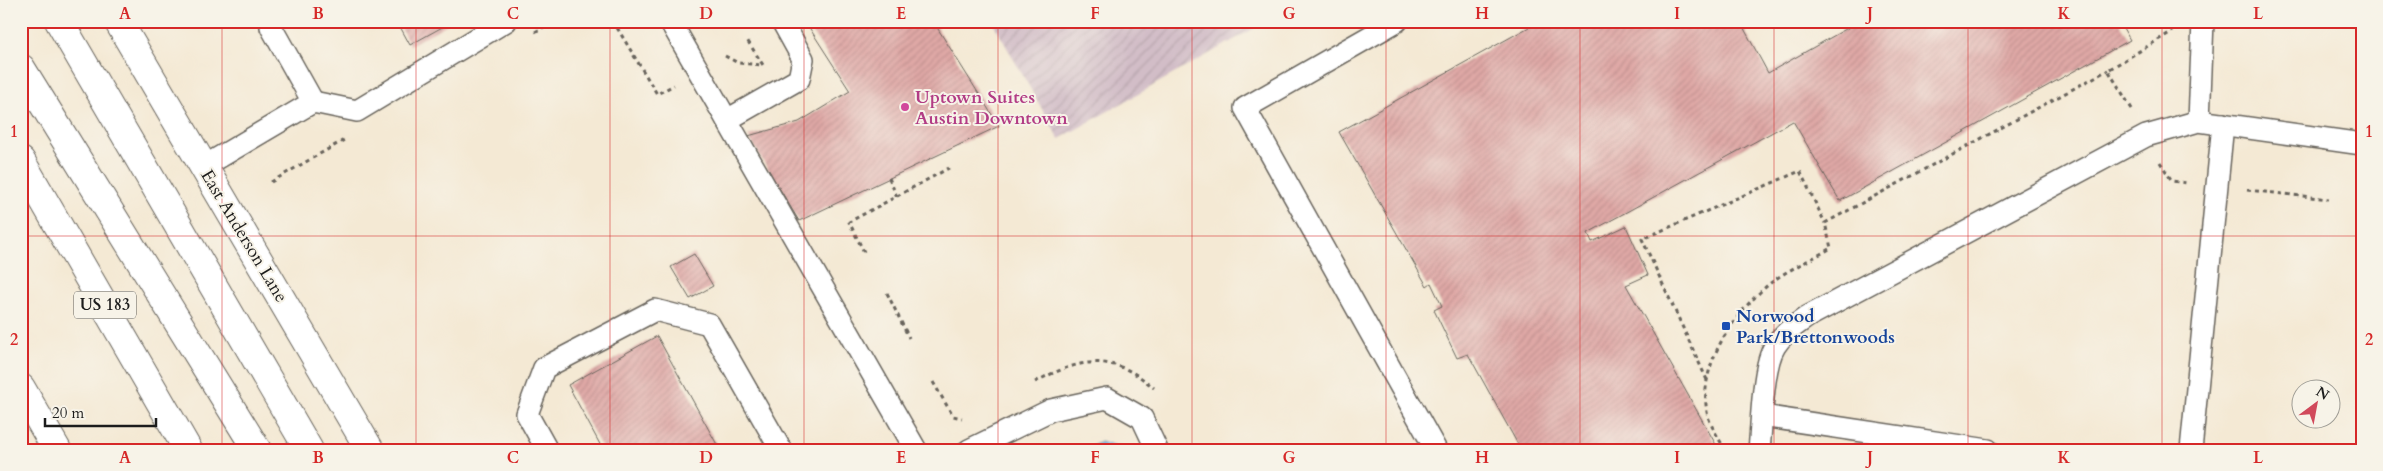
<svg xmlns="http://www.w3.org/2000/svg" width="2383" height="471" font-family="Cardo,serif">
	<defs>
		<pattern id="industrial-furrows" width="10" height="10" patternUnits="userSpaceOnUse" patternTransform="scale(1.25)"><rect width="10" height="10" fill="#d2bdc7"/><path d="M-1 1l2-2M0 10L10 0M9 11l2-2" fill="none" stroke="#b4a2aa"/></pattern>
		<pattern id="water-ripples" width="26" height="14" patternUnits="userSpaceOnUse" patternTransform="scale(1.25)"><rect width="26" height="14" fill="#6db1e3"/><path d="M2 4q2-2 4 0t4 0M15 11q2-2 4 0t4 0" fill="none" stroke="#598fb7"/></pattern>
		<pattern id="building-hatch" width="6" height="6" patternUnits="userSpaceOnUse" patternTransform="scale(1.25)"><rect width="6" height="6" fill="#dfa8a6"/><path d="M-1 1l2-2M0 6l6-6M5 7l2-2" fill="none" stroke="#bf908e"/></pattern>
	</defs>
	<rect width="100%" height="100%" fill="#f7f3e8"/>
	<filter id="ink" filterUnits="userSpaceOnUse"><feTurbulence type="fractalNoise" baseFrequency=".02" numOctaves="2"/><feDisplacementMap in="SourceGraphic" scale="10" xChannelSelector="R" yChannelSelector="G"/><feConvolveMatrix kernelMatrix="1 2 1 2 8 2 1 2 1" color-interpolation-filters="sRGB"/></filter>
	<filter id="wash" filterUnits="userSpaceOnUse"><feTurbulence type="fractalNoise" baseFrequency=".0096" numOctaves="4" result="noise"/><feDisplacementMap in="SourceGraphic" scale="20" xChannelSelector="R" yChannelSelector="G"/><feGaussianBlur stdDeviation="1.12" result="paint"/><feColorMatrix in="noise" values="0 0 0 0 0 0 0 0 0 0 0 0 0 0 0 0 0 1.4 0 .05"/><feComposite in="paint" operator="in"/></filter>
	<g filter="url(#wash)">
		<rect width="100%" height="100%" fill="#f4e9d4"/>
		<!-- industrial -->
		<polygon fill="url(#industrial-furrows)" points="992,21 1267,21 1059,139"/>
		<!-- water -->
		<polygon fill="url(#water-ripples)" stroke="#446680" points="1100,442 1128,449 1129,450 1085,450"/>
		<g id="blocks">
			<!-- building -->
			<g fill="url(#building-hatch)">
				<polygon points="397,21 453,21 410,45"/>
				<polygon points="805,21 933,21 999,126 799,221 748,136 799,122 850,91"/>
				<polygon points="1540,21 1740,21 1768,73 1860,21 2119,21 2130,40 1840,201 1793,121 1588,233 1592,242 1626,226 1648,275 1626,285 1719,450 1521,450 1468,354 1457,358 1434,310 1442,306 1431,283 1427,286 1339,132"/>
				<polygon points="694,254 713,286 690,299 671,267"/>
				<polygon points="657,336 720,450 603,450 568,385"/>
			</g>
		</g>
	</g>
	<g filter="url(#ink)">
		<use href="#blocks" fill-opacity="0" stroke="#68645c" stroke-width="1"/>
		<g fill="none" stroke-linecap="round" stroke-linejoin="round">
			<defs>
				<g id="service">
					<polyline points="670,21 916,450"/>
					<polyline points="1397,21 1245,108 1436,450"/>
					<polyline points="271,27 313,102"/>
					<polyline points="727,120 799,79 803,59 782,21"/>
					<polyline points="2199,121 2203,21"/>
					<polyline points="203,167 313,102 357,111 506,21"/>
					<polyline points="1762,416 1988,450"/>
					<polyline points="547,450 527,414 544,368 655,310 709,324 781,450"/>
					<polyline points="969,450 1051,410 1107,398 1142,418 1157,450"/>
					<path d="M1759,450C1762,424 1762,366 1775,346C1783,333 1795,326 1807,317L2146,136L2199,121L2362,144"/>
					<polyline points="2191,450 2223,124"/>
				</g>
				<polyline id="secondary" points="118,21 370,450"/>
				<g id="motorway">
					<polyline points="59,21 309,450"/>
					<polyline points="21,68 257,450"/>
					<polyline points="21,161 188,450"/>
					<polyline points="21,388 57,450"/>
				</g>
			</defs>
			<!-- service casing -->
			<use href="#service" stroke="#68645c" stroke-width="24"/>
			<!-- secondary casing -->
			<use href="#secondary" stroke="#68645c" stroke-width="30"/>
			<!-- motorway casing -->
			<use href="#motorway" stroke="#68645c" stroke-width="30"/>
			<!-- path -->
			<g stroke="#68645c" stroke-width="3" stroke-dasharray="4 4" stroke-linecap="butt">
				<polyline points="613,21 657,94 674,85"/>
				<polyline points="535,32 554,21"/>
				<polyline points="725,56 738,63 763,65 747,40"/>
				<polyline points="2132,109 2108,70 2173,31"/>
				<polyline points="2160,162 2172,181 2188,183"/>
				<polyline points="889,178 897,197"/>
				<polyline points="271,182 344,140"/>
				<polyline points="2247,190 2329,199"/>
				<polyline points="864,252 849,222 949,168"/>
				<polyline points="887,293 909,338"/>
				<polyline points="1707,380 1642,239 1800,171 1825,223"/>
				<polyline points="933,382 953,416 962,418"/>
				<path d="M1035,382C1080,358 1113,352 1154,388"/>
				<path d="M1725,450C1719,438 1709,424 1707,412C1698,364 1734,314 1768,285C1786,270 1811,260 1831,248L1825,223L2108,70"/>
			</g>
			<!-- service -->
			<use href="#service" stroke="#fff" stroke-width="21"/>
			<!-- secondary -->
			<use href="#secondary" stroke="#fff" stroke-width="28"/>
			<!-- motorway -->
			<use href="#motorway" stroke="#fff" stroke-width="28"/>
		</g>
	</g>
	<!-- grid -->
	<path fill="none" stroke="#d62828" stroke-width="1" stroke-opacity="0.55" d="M222,21V450M416,21V450M610,21V450M804,21V450M998,21V450M1192,21V450M1386,21V450M1580,21V450M1774,21V450M1968,21V450M2162,21V450M21,236H2362"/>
	<!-- markers -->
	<circle fill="#d1479c" stroke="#f7f3e8" stroke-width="2" cx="905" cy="107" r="5"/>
	<rect fill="#1a4fb4" stroke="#f7f3e8" stroke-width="2" x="1721" y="321" width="10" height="10" rx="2.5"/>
	<g text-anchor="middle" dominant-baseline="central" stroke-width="4" stroke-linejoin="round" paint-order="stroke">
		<!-- shield labels -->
		<rect fill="#f7f3e8" stroke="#5e5c59" stroke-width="1" x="74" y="291.5" width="62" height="27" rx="4"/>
		<g font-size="16" font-weight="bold" fill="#1c1c1c">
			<text x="105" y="305">US 183</text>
		</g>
		<!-- hotel labels -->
		<g font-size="18" font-weight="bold" fill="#b23c85" stroke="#f7f3e8" text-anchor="start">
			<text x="915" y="97">Uptown Suites<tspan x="915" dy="21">Austin Downtown</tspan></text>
		</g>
		<!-- street labels -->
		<g font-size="18" fill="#1c1c1c" stroke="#f7f3e8">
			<text transform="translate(244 236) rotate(59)">East Anderson Lane</text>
		</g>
		<!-- transit labels -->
		<g font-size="18" font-weight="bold" fill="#164399" stroke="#f7f3e8" text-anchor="start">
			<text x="1736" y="316">Norwood<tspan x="1736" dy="21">Park/Brettonwoods</tspan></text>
		</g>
	</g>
	<!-- margin -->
	<rect width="2383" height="471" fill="none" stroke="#f7f3e8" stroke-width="55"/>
	<!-- north arrow -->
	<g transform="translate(2316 404) rotate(32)"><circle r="24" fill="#f7f3e8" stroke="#9f9d96"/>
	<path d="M0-4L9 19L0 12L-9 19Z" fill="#d1495b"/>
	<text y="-8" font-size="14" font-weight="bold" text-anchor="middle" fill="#1c1c1c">N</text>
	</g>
	<!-- scale -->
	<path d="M45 418v8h111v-8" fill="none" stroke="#1c1c1c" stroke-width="2.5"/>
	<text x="52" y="418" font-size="15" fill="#1c1c1c" stroke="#f7f3e8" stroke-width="4" paint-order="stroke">20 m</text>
	<rect x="28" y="28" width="2328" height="416" fill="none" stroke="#d62828" stroke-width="2"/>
	<g font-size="16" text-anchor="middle" font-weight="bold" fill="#d62828">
		<text x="125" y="19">A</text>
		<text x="318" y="19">B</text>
		<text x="513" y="19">C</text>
		<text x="706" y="19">D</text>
		<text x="901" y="19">E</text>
		<text x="1095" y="19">F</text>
		<text x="1289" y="19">G</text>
		<text x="1482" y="19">H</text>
		<text x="1677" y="19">I</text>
		<text x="1870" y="19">J</text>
		<text x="2064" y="19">K</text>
		<text x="2258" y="19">L</text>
		<text x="14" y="137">1</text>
		<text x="2369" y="137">1</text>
		<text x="14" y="345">2</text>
		<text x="2369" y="345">2</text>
		<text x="125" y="463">A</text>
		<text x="318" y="463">B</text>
		<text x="513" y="463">C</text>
		<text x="706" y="463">D</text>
		<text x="901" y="463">E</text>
		<text x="1095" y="463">F</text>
		<text x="1289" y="463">G</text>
		<text x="1482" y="463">H</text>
		<text x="1677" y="463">I</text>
		<text x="1870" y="463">J</text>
		<text x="2064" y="463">K</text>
		<text x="2258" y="463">L</text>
	</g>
</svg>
